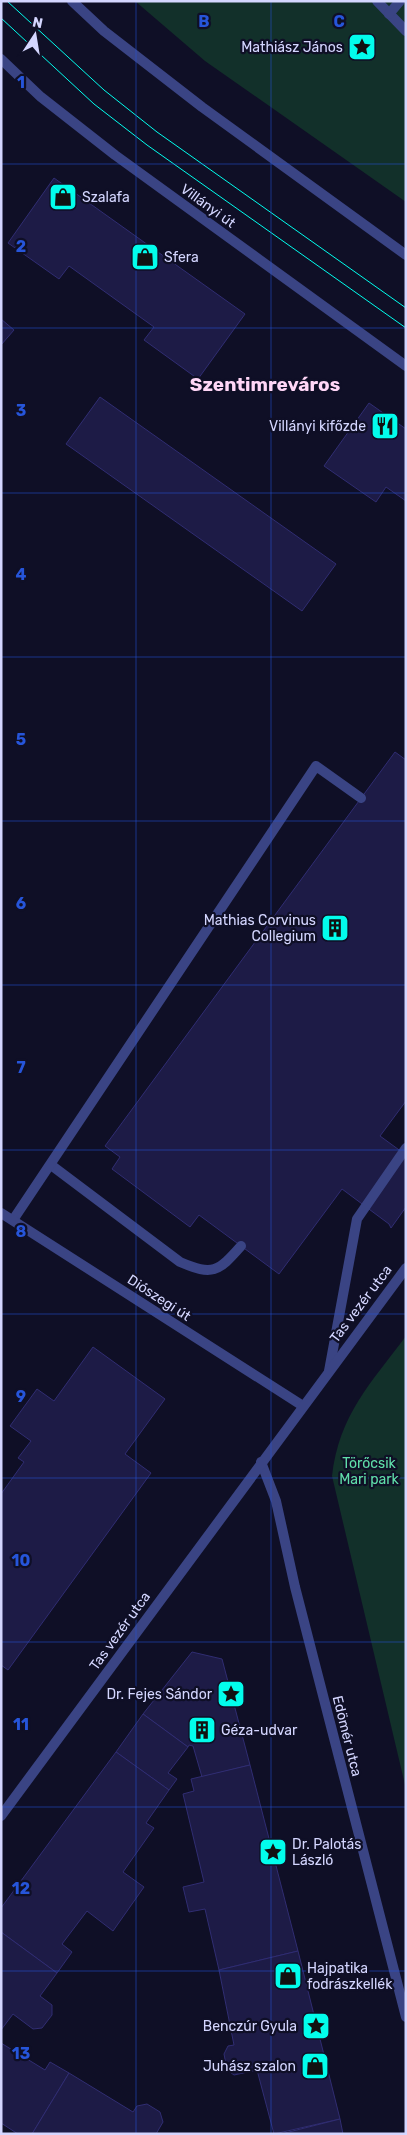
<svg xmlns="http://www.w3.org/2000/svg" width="407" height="2135" font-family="Rubik,sans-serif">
	<rect width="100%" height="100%" fill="#0f0f26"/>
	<!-- green -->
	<g fill="#12302a">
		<polygon points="135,1 406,1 406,202 205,61"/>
		<path d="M406,1336V1789L332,1476C339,1415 371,1383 406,1336Z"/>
	</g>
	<!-- building -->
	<g fill="#1d1b46" stroke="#302d72">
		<polygon points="54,178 245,314 198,379 144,340 154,327 69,266 59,279 8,243"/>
		<polygon points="1,319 14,330 1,345"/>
		<polygon points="100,397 336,564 302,611 66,444"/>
		<polygon points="369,403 406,429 406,501 386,487 376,502 324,466"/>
		<polygon points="395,752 406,760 406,1101 380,1136 406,1155 406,1207 391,1228 389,1224 342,1189 279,1274 199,1215 190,1227 112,1169 120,1157 105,1146"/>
		<polygon points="93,1347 165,1399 125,1454 151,1473 8,1670 1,1665 1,1494 24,1462 18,1458 31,1441 10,1426 37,1389 54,1401"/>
		<polygon points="192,1652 222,1659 250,1765 202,1777 193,1746 189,1745 188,1747 143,1714"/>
		<polygon points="143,1714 188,1747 168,1773 177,1779 169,1790 116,1752"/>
		<polygon points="116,1752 169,1790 146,1823 154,1828 123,1872 144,1887 113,1931 87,1911 62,1944 72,1952 57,1973 1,1932 1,1908"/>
		<polygon points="250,1765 298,1951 219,1970 205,1909 189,1912 183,1887 204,1882 183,1794 194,1791 191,1779"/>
		<polygon points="1,1932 57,1973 40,1996 52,2005 52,2015 42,2028 33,2029 13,2014 1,2030"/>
		<polygon points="298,1951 340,2119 274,2134 257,2070 234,2075 227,2070 224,2054 228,2046 234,2045 219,1970"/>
		<polygon points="1,2043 45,2070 50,2062 69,2073 32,2134 18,2134 1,2123"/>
		<polygon points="69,2073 133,2112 137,2106 147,2104 160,2112 163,2122 156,2134 32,2134"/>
		<polygon points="340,2119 343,2134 281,2134"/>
	</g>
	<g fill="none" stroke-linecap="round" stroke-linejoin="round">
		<!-- service -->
		<g stroke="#3a4484" stroke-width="10">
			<polyline points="377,1 406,31"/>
			<polyline points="389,14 400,1"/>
			<path d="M51,1165L180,1262C213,1276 218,1272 241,1246"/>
			<polyline points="13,1220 316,766 361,798"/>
			<polyline points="329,1371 357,1219 406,1148"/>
		</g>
		<!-- minor -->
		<g stroke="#3a4484" stroke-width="10">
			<polyline points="1,1213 303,1406"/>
			<polyline points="261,1462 276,1501 295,1587 406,2017"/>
			<polyline points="1,1816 406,1268"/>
		</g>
		<!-- tertiary -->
		<g stroke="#3a4484" stroke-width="10">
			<polyline points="72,1 104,31 202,107 406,255"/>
			<polyline points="1,59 41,97 115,155 406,366"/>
		</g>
		<!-- tram -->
		<g stroke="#02fdec" stroke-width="1">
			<polyline points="7,1 104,90 157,132 406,308"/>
			<polyline points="1,18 94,104 147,145 406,328"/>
		</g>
	</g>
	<!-- grid -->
	<path fill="none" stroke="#2655da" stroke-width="1" stroke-opacity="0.55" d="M136,1V2134M271,1V2134M1,164H406M1,328H406M1,493H406M1,657H406M1,821H406M1,985H406M1,1150H406M1,1314H406M1,1478H406M1,1642H406M1,1807H406M1,1971H406"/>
	<!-- icons -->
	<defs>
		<symbol id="sight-square" viewBox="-11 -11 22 22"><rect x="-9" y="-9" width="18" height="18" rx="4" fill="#02fdec" stroke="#0f0f26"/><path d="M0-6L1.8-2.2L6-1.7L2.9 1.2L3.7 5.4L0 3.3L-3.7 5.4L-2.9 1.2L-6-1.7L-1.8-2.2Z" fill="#111"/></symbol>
		<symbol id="shop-square" viewBox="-11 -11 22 22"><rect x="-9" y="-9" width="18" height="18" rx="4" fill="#02fdec" stroke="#0f0f26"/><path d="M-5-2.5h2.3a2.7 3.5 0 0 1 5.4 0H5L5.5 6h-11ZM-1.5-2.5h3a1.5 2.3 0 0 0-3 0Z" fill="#111"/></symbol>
		<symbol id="restaurant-square" viewBox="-11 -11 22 22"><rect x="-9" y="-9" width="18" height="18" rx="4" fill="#02fdec" stroke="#0f0f26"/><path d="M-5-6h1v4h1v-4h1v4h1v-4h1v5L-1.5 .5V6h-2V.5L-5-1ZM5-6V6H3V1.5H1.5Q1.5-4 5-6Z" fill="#111"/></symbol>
		<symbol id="building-square" viewBox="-11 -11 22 22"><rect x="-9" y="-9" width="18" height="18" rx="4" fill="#02fdec" stroke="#0f0f26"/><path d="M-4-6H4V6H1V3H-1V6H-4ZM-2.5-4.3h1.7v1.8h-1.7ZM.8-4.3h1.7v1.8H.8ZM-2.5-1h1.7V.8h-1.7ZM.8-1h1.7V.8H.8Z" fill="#111"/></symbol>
	</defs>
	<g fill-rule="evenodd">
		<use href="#sight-square" x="346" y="31" width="32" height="32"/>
		<use href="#shop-square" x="47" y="181" width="32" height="32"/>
		<use href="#shop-square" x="129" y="241" width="32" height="32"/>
		<use href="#restaurant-square" x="369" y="410" width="32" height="32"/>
		<use href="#building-square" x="319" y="912" width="32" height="32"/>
		<use href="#sight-square" x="215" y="1678" width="32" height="32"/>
		<use href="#building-square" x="186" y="1714" width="32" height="32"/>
		<use href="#sight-square" x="257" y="1836" width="32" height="32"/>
		<use href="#shop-square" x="272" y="1960" width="32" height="32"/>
		<use href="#sight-square" x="300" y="2010" width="32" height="32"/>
		<use href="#shop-square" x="299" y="2050" width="32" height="32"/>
	</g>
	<g text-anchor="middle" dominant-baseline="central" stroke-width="4.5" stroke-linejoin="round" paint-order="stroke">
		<!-- poi labels -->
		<g font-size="14" fill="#d4d6ff" stroke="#0f0f26" text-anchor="end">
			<text x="343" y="47">Mathiász János</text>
			<text x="82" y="197" text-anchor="start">Szalafa</text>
			<text x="164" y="257" text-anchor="start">Sfera</text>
			<text x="366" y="426">Villányi kifőzde</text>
			<text x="316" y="920">Mathias Corvinus<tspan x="316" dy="16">Collegium</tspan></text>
			<text x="212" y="1694">Dr. Fejes Sándor</text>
			<text x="221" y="1730" text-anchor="start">Géza-udvar</text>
			<text x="292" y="1844" text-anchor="start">Dr. Palotás<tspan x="292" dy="16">László</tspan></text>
			<text x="307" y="1968" text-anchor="start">Hajpatika<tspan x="307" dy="16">fodrászkellék</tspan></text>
			<text x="297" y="2026">Benczúr Gyula</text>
			<text x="296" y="2066">Juhász szalon</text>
		</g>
		<!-- street labels -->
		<g font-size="14" fill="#d4d6ff" stroke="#0f0f26">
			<text transform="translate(208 206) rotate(36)">Villányi út</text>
			<text transform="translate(159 1298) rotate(33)">Diószegi út</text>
			<text transform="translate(361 1304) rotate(-53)">Tas vezér utca</text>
			<text transform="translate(120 1631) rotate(-54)">Tas vezér utca</text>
			<text transform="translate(347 1736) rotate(76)">Edömér utca</text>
		</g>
		<!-- park labels -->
		<g font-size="14" fill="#60dfaa" stroke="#0f0f26">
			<text x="369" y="1463">Törőcsik<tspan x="369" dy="16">Mari park</tspan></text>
		</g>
		<!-- district labels -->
		<g font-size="19" font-weight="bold" fill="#ffd6f7" stroke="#0f0f26">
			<text x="265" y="384">Szentimreváros</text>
		</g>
	</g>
	<g font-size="16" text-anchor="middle" font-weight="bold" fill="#2655da" stroke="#0f0f26" stroke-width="4.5" stroke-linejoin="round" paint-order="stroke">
		<text x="204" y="27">B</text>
		<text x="339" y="27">C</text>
		<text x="21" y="88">1</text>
		<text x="21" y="252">2</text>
		<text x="21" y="416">3</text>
		<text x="21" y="580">4</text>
		<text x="21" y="745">5</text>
		<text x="21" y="909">6</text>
		<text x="21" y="1073">7</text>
		<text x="21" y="1237">8</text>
		<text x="21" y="1402">9</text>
		<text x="21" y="1566">10</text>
		<text x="21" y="1730">11</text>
		<text x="21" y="1894">12</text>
		<text x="21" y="2059">13</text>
	</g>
	<!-- border -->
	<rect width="407" height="2135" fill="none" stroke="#d4d6ff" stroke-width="5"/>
	<!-- north arrow -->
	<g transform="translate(35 35) rotate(12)" stroke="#0f0f26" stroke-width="4" paint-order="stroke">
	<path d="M0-4L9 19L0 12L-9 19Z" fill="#d4d6ff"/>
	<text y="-8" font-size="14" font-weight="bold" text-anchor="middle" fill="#d4d6ff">N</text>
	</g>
</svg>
